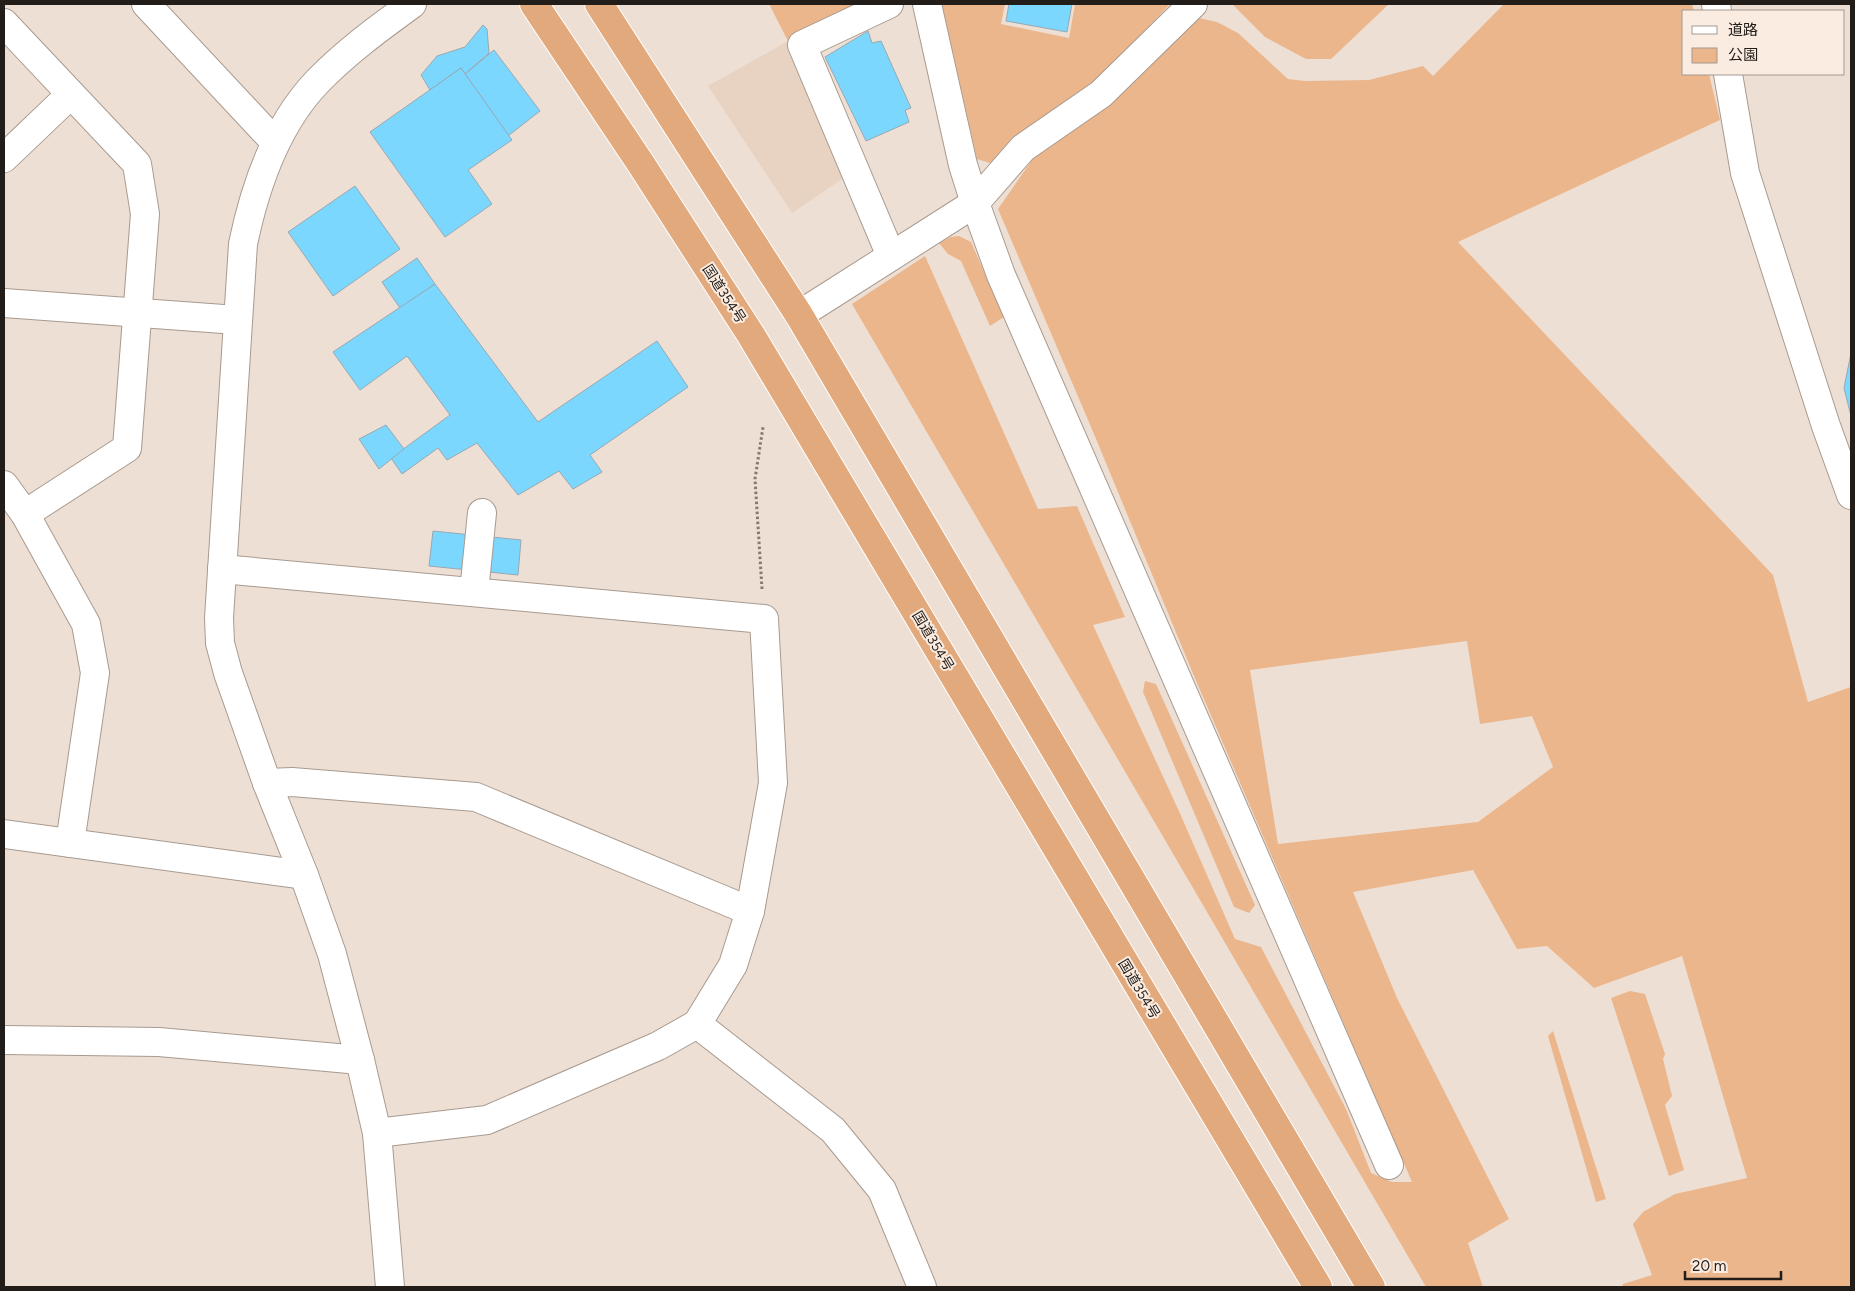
<svg xmlns="http://www.w3.org/2000/svg" width="1855" height="1291" font-family="Figtree,'Noto Sans JP',sans-serif">
	<rect width="100%" height="100%" fill="#eedfd4"/>
	<!-- built -->
	<polygon fill="#e8d3c3" points="788,41 848,175 792,213 708,86"/>
	<!-- green -->
	<g fill="#ebb68b" fill-rule="evenodd">
		<polygon points="769,4 865,4 788,41"/>
		<polygon points="942,4 1005,4 1001,24 1069,38 1075,4 1170,4 1091,89 1000,154 990,163 977,159"/>
		<polygon points="1232,4 1389,4 1331,59 1306,59 1265,37"/>
		<path d="M1504,4H1692L1694,11H1684V74H1709L1720,120L1458,242L1773,575L1808,702L1851,687V1287H1622L1623,1284L1652,1275L1633,1224L1643,1212L1675,1194L1747,1178L1682,956L1594,988L1547,946L1517,949L1473,870L1353,892L1397,998L1509,1219L1468,1243L1483,1287H1426L852,304L925,256L1038,509L1077,506L1125,617L1093,625L1178,809L1235,939L1261,947L1346,1109L1371,1173L1392,1182H1412L1194,676L1094,434L998,209L1039,150L1107,107L1195,17L1217,22L1238,33L1288,79L1305,81L1369,80L1423,66L1433,76ZM1467,641L1480,724L1532,716L1553,767L1478,822L1278,844L1250,670Z"/>
		<polygon points="959,236 971,242 1004,317 990,326 961,261 948,254 939,243 951,237"/>
		<polygon points="1145,681 1156,684 1255,905 1249,913 1234,907 1143,692"/>
		<polygon points="1630,991 1645,994 1665,1054 1663,1059 1672,1096 1665,1105 1684,1170 1669,1176 1611,998"/>
		<polygon points="1553,1031 1606,1199 1596,1202 1548,1036"/>
	</g>
	<!-- building -->
	<g fill="#7cd7ff" stroke="#98a8b1">
		<polygon points="1009,4 1072,4 1067,32 1006,21"/>
		<polygon points="483,25 487,29 489,53 465,74 461,68 430,90 421,75 437,56 465,47"/>
		<polygon points="868,31 872,43 881,41 911,108 905,110 909,122 866,141 825,57"/>
		<polygon points="494,50 540,111 508,136 465,74"/>
		<polygon points="461,68 512,140 468,170 492,204 445,237 370,132"/>
		<polygon points="355,186 400,249 333,296 288,232"/>
		<polygon points="417,258 435,284 400,308 382,282"/>
		<polygon points="435,284 538,422 657,341 688,387 590,455 602,472 573,489 559,471 518,495 477,443 447,460 438,448 402,474 391,458 450,415 407,356 360,390 333,352"/>
		<polygon points="1851,353 1851,416 1844,388"/>
		<polygon points="386,425 404,449 379,469 359,439"/>
		<polygon points="433,531 521,540 518,575 429,566"/>
	</g>
	<g fill="none" stroke-linecap="round" stroke-linejoin="round">
		<defs>
			<g id="minor">
				<polyline points="146,4 275,142"/>
				<polyline points="889,4 802,45 891,256"/>
				<polyline points="927,4 963,165 975,203 1001,275 1389,1165"/>
				<polyline points="1716,4 1717,11"/>
				<polyline points="4,23 137,164 145,214 127,448 25,514"/>
				<polyline points="1728,74 1745,173 1826,426 1851,495"/>
				<polyline points="4,158 70,95"/>
				<polyline points="4,303 237,320"/>
				<polyline points="799,315 975,203 1023,148 1101,94 1193,4"/>
				<polyline points="4,485 25,514 86,624 95,673 70,843"/>
				<polyline points="222,569 764,619 773,783 750,911 733,965 697,1024 658,1046 487,1120 377,1133"/>
				<polyline points="474,592 482,513"/>
				<polyline points="267,783 292,782 476,797 750,911"/>
				<polyline points="4,834 304,875"/>
				<polyline points="697,1024 833,1130 882,1190 922,1287"/>
				<polyline points="4,1040 159,1042 360,1060"/>
				<path d="M390,1287L377,1133L360,1060L332,954L304,875L267,783L228,673L220,643L219,618L243,244C255,186 276,125 317,82C346,52 379,28 412,4"/>
			</g>
			<g id="highway">
				<polyline points="534,4 641,164 751,335 1318,1287"/>
				<polyline points="599,4 799,315 1371,1287"/>
			</g>
		</defs>
		<!-- minor casing -->
		<use href="#minor" stroke="#a89a8f" stroke-width="30"/>
		<!-- highway casing -->
		<use href="#highway" stroke="#fff" stroke-width="30"/>
		<!-- path -->
		<polyline stroke="#837972" stroke-width="3" stroke-dasharray="2.5 2.5" stroke-linecap="butt" points="762,589 755,479 763,427"/>
		<!-- minor -->
		<use href="#minor" stroke="#fff" stroke-width="28"/>
		<!-- highway -->
		<use href="#highway" stroke="#e2a97c" stroke-width="28"/>
	</g>
	<g text-anchor="middle" dominant-baseline="central" stroke-width="4" stroke-linejoin="round" paint-order="stroke">
		<!-- street labels -->
		<g font-size="14" fill="#221d19" stroke="#fbece1">
			<text transform="translate(724 294) rotate(57)">国道354号</text>
			<text transform="translate(933 641) rotate(59)">国道354号</text>
			<text transform="translate(1139 989) rotate(59)">国道354号</text>
		</g>
	</g>
	<!-- border -->
	<rect width="1855" height="1291" fill="none" stroke="#221d19" stroke-width="10"/>
	<!-- legend -->
	<rect x="1682" y="10" width="162" height="65" fill="#fbece1" stroke="#a49991"/>
	<rect x="1692" y="26" width="25" height="8" fill="#ffffff" stroke="#a49991"/>
	<text x="1728" y="35" font-size="15" fill="#221d19">道路</text>
	<rect x="1692" y="48" width="25" height="15" fill="#ebb68b" stroke="#a49991"/>
	<text x="1728" y="60" font-size="15" fill="#221d19">公園</text>
	<!-- scale -->
	<path d="M1685 1271v8h96v-8" fill="none" stroke="#221d19" stroke-width="2.5"/>
	<text x="1692" y="1271" font-size="15" fill="#221d19" stroke="#fbece1" stroke-width="4" paint-order="stroke">20 m</text>
</svg>
